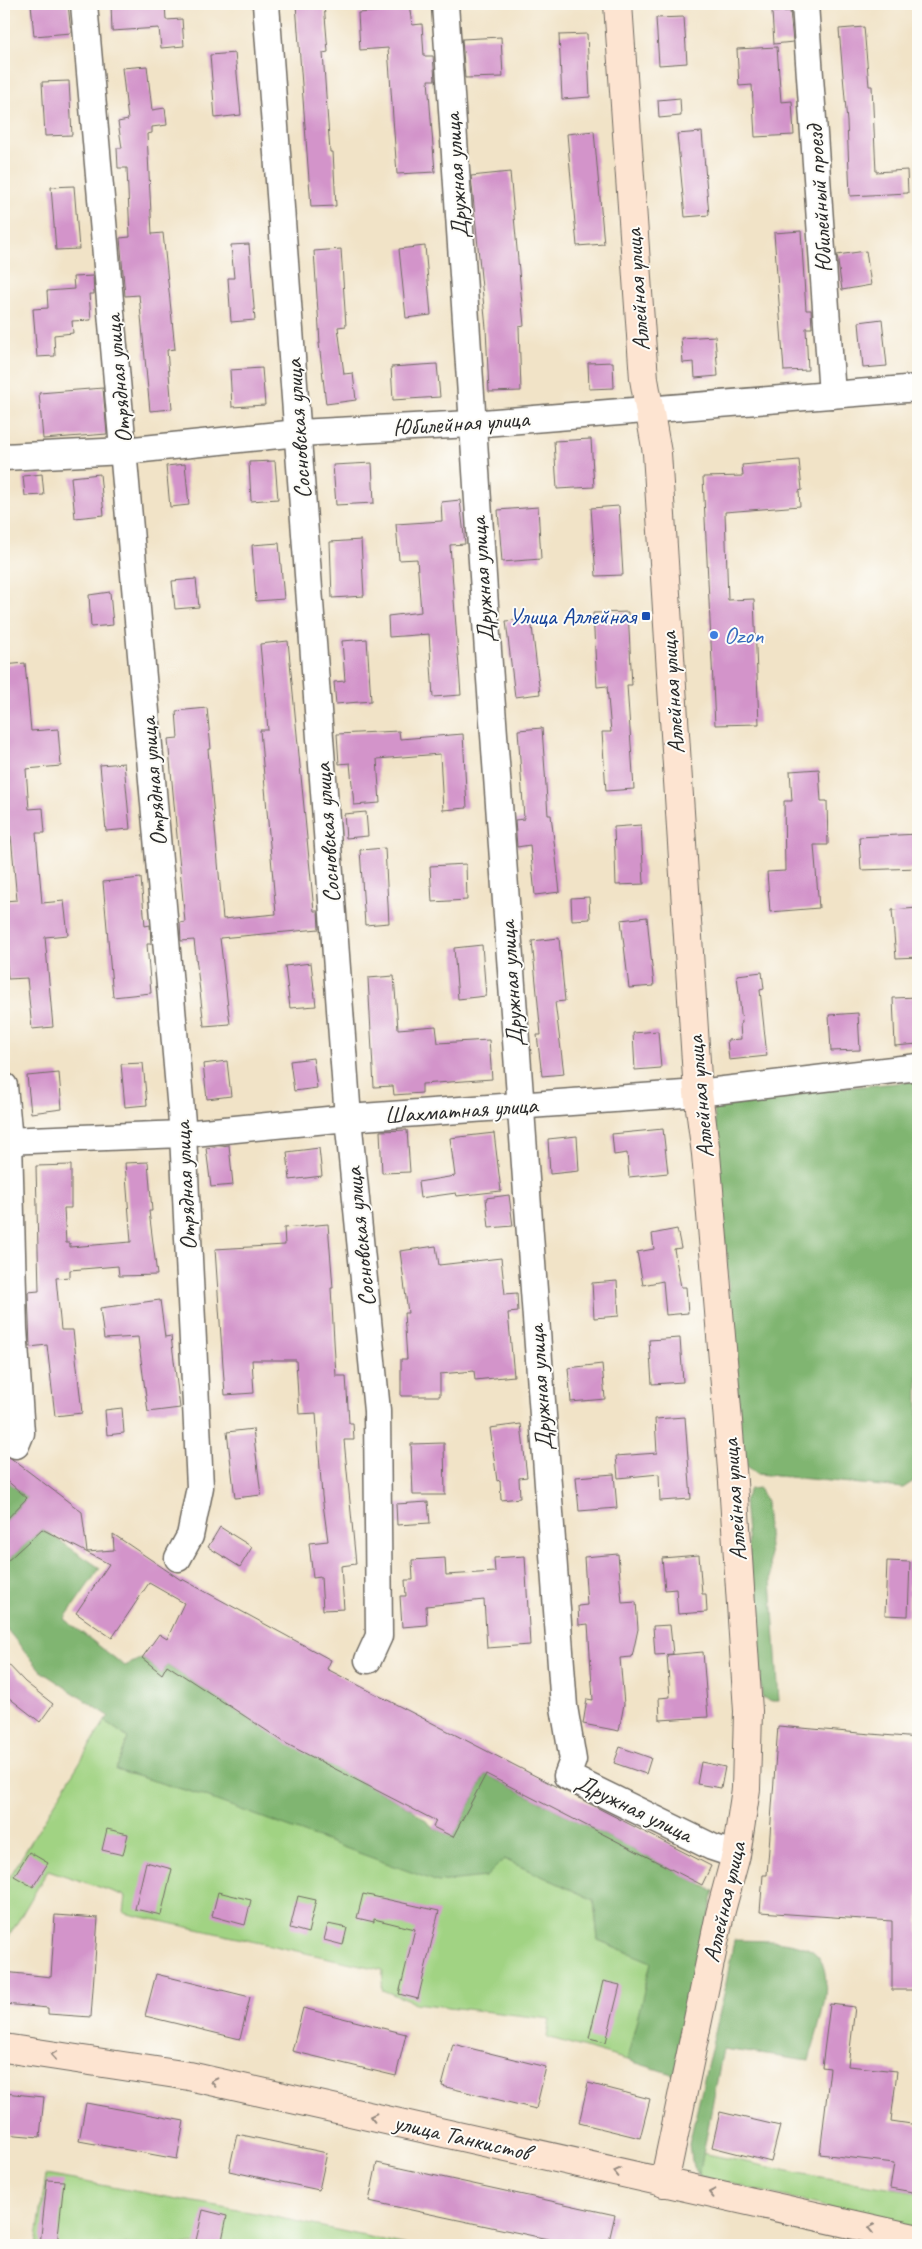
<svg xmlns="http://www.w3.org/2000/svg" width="922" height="2249" font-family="Caveat,sans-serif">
	<rect width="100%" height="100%" fill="#fdfcf7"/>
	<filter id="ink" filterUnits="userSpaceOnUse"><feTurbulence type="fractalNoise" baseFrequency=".02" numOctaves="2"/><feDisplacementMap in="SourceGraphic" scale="10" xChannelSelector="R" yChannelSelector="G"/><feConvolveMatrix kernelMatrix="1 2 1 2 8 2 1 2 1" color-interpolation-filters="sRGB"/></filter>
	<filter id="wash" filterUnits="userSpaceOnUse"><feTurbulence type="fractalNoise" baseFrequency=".0096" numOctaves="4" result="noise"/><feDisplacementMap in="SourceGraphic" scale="20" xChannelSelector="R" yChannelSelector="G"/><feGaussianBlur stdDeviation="1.12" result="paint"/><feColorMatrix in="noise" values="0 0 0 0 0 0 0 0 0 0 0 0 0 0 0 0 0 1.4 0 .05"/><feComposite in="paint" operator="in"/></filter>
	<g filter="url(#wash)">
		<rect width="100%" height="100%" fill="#f1e3c7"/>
		<!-- green -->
		<g fill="#a1d383" stroke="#667f57">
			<polygon points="105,1721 128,1738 116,1770 486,1877 504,1859 594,1900 598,1940 652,1962 627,2060 547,2037 550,2019 415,2003 382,1990 383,1970 124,1913 126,1896 48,1870 4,1945 4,1886"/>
			<polygon points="702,2153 803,2174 918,2193 918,2229 699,2176"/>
			<polygon points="46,2175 266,2215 407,2245 36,2245"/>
		</g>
		<!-- forest -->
		<g fill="#80b571" stroke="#56704e">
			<polygon points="918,1081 918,1476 914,1481 903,1488 757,1474 743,1463 714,1109 721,1099"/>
			<polygon points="4,1477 27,1498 4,1522"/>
			<polygon points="759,1488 766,1502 779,1701 772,1701 762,1697 744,1501 750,1489"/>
			<polygon points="42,1529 100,1568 64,1619 125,1666 142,1658 162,1674 167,1665 287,1743 412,1809 433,1827 453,1837 486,1774 714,1891 675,2075 627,2060 651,1962 598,1940 594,1900 504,1859 486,1877 438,1882 195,1793 116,1770 128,1738 105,1721 109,1716 42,1672 4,1626 4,1550 10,1558"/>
			<path d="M734,1940C756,1941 786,1939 807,1948C844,1964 816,2032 809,2061L723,2049L699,2176L691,2161L689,2144L724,1994Z"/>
		</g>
		<g id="blocks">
			<!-- building -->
			<g fill="#d394ca">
				<polygon points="31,4 68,4 71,33 34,36"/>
				<polygon points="111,4 165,4 166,20 182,19 184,46 161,48 159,28 112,31"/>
				<polygon points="296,4 324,4 328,52 323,53 330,152 333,152 336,206 311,207"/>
				<polygon points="384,4 409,4 412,25 422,24 424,56 433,56 435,80 428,80 435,172 397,174 388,48 360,50 358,13 384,11"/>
				<polygon points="790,11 793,42 774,44 772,12"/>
				<polygon points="684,17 687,63 659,65 656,18"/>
				<polygon points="864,27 869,86 872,86 876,172 907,170 908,193 850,196 847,122 839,29"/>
				<polygon points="587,34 590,97 562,99 559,35"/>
				<polygon points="501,37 503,77 465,78 462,39"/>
				<polygon points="777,47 781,102 792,101 794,135 755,137 752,85 739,86 737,49"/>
				<polygon points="235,53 241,115 215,118 210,55"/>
				<polygon points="147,66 152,110 165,108 167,125 152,127 152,133 147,134 152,234 163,233 175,349 167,350 172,409 150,411 139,295 125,296 120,238 130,237 127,168 118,168 117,148 122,148 118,122 128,120 122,68"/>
				<polygon points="69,81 72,135 45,136 42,82"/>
				<polygon points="680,98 681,116 659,118 658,100"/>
				<polygon points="594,131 604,244 577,246 567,134"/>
				<polygon points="702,132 709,215 685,217 677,134"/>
				<polygon points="510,172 524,326 519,327 521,391 489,392 486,328 471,176"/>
				<polygon points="74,186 79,249 56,250 51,187"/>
				<polygon points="801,231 806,310 811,310 812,328 806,328 808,370 784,371 774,233"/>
				<polygon points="249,244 255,320 231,322 228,278 234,278 231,245"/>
				<polygon points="425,246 431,315 406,318 399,249"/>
				<polygon points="341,249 346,326 338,327 344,374 353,373 356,400 326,404 319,343 320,343 314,251"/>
				<polygon points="866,251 871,285 842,290 837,255"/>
				<polygon points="93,276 94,294 89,294 91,320 72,321 73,333 54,335 55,356 37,357 33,309 48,308 47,291 74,289 73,277"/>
				<polygon points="882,319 887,366 863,368 859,322"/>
				<polygon points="715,336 718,376 695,378 694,362 683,363 681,338"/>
				<polygon points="613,362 614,388 589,389 588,363"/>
				<polygon points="437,364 440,397 393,400 391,367"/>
				<polygon points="262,368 265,405 232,407 230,370"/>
				<polygon points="103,388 107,434 43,439 39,393"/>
				<polygon points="591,439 594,487 557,489 554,441"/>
				<polygon points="799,460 802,490 799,491 800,506 725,512 728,600 754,599 759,724 715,725 703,477 743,476 742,465"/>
				<polygon points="275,461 278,499 251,501 249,462"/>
				<polygon points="372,463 374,503 336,505 333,465"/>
				<polygon points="185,464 189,505 170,507 166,466"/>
				<polygon points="42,474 44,495 25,496 23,476"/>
				<polygon points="100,474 104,515 75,518 71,477"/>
				<polygon points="460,500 465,544 450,545 461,695 433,697 429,634 389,637 388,616 421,612 417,559 399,560 396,524 442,521 441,502"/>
				<polygon points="619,506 623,575 596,576 591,508"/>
				<polygon points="538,507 541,559 502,562 498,510"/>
				<polygon points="361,540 364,596 332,598 330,542"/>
				<polygon points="279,543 284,599 256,601 252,545"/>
				<polygon points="196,579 199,607 175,609 172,581"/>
				<polygon points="110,592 113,625 91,627 89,595"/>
				<polygon points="628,612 632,685 627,685 634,789 606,791 602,732 611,732 607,686 597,687 593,613"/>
				<polygon points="531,618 540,694 515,697 506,621"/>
				<polygon points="367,639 371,701 336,704 334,682 345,681 342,641"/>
				<polygon points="288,641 314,911 318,911 319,929 220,938 230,1024 204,1026 194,940 181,941 180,923 185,922 168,739 178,738 176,711 207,708 211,749 208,749 223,919 276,914 260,730 268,730 260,644"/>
				<polygon points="25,663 31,731 58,729 61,766 26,769 29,809 43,808 45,833 36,833 42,903 64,901 68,935 45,937 53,1027 32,1029 27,978 8,979 4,933 4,901 17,900 11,836 4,836 4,810 8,810 4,757 4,665"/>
				<polygon points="542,728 548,815 551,815 560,892 535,895 530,845 517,847 515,820 524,819 518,730"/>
				<polygon points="399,731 400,739 463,734 467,808 443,810 440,754 377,759 380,803 354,805 350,763 339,764 337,734"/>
				<polygon points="124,763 130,829 106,831 100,765"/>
				<polygon points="819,769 821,801 827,801 828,845 814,845 819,908 770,912 767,872 785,871 784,801 792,801 790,771"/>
				<polygon points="366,812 368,836 346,838 344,814"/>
				<polygon points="641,825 644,884 616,885 614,827"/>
				<polygon points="918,834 918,868 861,870 859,837"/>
				<polygon points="385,848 389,923 365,925 360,850"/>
				<polygon points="466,864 467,900 432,902 430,866"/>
				<polygon points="141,878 145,926 150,925 151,944 147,944 151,993 113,997 103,882"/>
				<polygon points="589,897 590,919 572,920 571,898"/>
				<polygon points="918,908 918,957 896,958 892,910"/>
				<polygon points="647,917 654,986 629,988 621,920"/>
				<polygon points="559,938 565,1001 555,1002 564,1074 542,1076 537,1035 541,1035 532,941"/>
				<polygon points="482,945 486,996 458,999 454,948"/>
				<polygon points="311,963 316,1006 290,1008 285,966"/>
				<polygon points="762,972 764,989 760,990 767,1056 729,1060 727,1040 741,1039 740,1024 742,1023 737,975"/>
				<polygon points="394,976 398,1029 436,1026 438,1043 489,1040 492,1079 422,1084 422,1093 394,1095 393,1086 374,1087 368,978"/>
				<polygon points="918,997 918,1044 895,1046 893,998"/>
				<polygon points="858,1013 860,1050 831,1051 829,1015"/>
				<polygon points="658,1031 661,1068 635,1070 633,1033"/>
				<polygon points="313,1058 317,1088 294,1091 290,1061"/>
				<polygon points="227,1061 231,1096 207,1099 203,1064"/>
				<polygon points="143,1063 147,1105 125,1107 121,1064"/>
				<polygon points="59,1073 62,1109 31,1113 27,1076"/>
				<polygon points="663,1129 668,1173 629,1177 627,1153 614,1155 612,1134"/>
				<polygon points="407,1130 410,1172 382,1173 380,1131"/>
				<polygon points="494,1133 501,1191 457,1196 456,1193 420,1198 418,1182 455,1176 450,1138"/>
				<polygon points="577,1136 579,1171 550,1174 548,1139"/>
				<polygon points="229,1145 233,1185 211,1187 206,1148"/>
				<polygon points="319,1148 322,1176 290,1180 287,1152"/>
				<polygon points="148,1162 152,1211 149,1211 157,1275 119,1276 118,1266 70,1270 70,1277 56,1278 61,1330 73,1330 82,1413 55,1416 47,1345 30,1347 28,1292 39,1291 36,1166 71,1165 71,1208 64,1208 66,1243 70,1243 70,1247 131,1242 125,1163"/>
				<polygon points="509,1195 513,1226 489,1228 486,1198"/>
				<polygon points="328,1224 333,1288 331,1288 336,1376 346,1376 349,1423 353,1423 354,1440 344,1440 356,1564 341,1566 344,1609 323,1610 321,1577 313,1578 309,1543 328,1541 322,1496 316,1413 299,1414 296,1360 252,1360 254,1393 225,1395 215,1249 285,1245 284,1228"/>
				<polygon points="677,1229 681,1248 674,1249 681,1287 686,1287 688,1313 666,1315 663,1281 643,1285 637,1252 654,1249 652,1234"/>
				<polygon points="436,1246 439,1265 501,1258 505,1294 517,1293 518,1312 508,1313 514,1376 475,1380 474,1371 440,1374 440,1396 401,1396 401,1359 407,1359 404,1313 408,1313 400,1251"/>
				<polygon points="617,1281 619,1316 594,1318 592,1283"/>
				<polygon points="160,1300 165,1337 171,1336 180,1408 148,1412 138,1337 104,1339 100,1308"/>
				<polygon points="680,1338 683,1382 652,1384 649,1340"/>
				<polygon points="602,1364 605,1399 571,1402 568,1368"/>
				<polygon points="122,1408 124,1433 107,1435 105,1410"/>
				<polygon points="685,1417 691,1499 660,1501 659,1474 618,1478 616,1456 657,1453 655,1419"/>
				<polygon points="521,1424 527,1477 519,1478 520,1498 501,1500 500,1480 497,1481 490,1428"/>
				<polygon points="253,1429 261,1495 235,1498 227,1432"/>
				<polygon points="444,1443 445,1495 413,1495 411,1444"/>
				<polygon points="4,1453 82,1512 87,1552 114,1550 113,1534 181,1580 182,1579 331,1660 327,1669 711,1866 702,1885 486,1774 453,1837 433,1827 436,1821 287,1744 167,1665 162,1674 142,1658 159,1634 167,1639 184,1603 149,1583 112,1638 76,1613 109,1564 42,1529 4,1564 4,1522 27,1498 4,1478"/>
				<polygon points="614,1474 617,1508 579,1511 576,1477"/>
				<polygon points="428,1502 430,1523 397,1525 396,1504"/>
				<polygon points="220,1527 252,1547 240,1567 208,1547"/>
				<polygon points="618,1554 622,1603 636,1602 638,1629 632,1657 620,1658 624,1704 619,1731 583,1724 587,1699 593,1700 588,1624 579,1625 578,1606 587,1605 584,1557"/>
				<polygon points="699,1555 702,1594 706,1594 707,1612 678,1614 676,1589 665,1590 662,1558"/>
				<polygon points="525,1556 530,1645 487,1648 484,1600 426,1606 427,1625 402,1627 400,1596 406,1596 405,1580 413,1580 412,1560 445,1558 446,1575 495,1572 494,1558"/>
				<polygon points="887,1561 910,1562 908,1616 885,1615"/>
				<polygon points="670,1625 673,1654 655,1655 653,1626"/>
				<polygon points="703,1652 708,1717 660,1720 659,1698 670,1697 667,1655"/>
				<polygon points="4,1660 25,1682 53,1704 40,1722 4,1694"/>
				<polygon points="778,1726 918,1738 918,1990 892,1990 892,1921 760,1912 763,1875 767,1875"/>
				<polygon points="620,1747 651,1758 646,1774 614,1763"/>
				<polygon points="701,1762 725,1767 721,1788 697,1784"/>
				<polygon points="107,1829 128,1834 123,1855 102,1850"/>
				<polygon points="29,1852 48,1863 33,1887 14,1876"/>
				<polygon points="146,1862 172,1869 161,1915 135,1909"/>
				<polygon points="218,1892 251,1900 245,1925 212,1916"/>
				<polygon points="363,1894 439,1911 418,1999 399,1994 415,1929 374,1919 374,1922 357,1918"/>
				<polygon points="298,1896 316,1900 308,1933 290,1928"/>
				<polygon points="55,1915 98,1918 91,2017 48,2014 48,2008 4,2004 4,1972 51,1977"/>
				<polygon points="328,1924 347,1928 343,1945 324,1940"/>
				<polygon points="156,1974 250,1997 240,2039 145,2016"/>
				<polygon points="603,1981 620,1985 606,2042 589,2038"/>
				<polygon points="830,2004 855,2007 848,2066 897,2071 891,2121 918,2125 918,2193 890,2188 894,2163 820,2154 830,2068 822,2067"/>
				<polygon points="303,2008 406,2034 396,2076 292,2051"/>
				<polygon points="453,2044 546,2067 536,2109 442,2086"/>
				<polygon points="588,2083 650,2099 640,2138 579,2123"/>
				<polygon points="4,2093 44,2097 40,2137 4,2134"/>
				<polygon points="86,2103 184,2121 177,2159 79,2141"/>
				<polygon points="720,2112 780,2126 771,2162 712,2147"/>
				<polygon points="237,2134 327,2153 319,2190 229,2171"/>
				<polygon points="377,2163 615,2215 608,2245 576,2245 369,2201"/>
				<polygon points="47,2180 64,2181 57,2245 40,2245"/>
				<polygon points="203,2210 227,2216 221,2245 195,2245"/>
			</g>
		</g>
	</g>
	<g filter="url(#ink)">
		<use href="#blocks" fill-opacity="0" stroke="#706b62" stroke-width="1"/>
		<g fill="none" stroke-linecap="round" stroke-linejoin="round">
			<defs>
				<g id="street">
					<polyline points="84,4 183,1134 200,1487 190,1536 178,1558"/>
					<polyline points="266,4 348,1118 377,1411 379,1636 368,1660"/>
					<path d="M445,4C481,572 522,1139 564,1707L573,1760L567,1776L712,1847L736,1855"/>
					<polyline points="805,4 832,395"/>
					<polyline points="4,457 124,451 298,433 471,424 918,388"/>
					<polyline points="4,1086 9,1141 14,1329 21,1433 16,1445"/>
					<polyline points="4,1141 183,1134 348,1118 698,1093 918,1067"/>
				</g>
				<g id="secondary">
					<polyline points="618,4 644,379 657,453 698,1093 706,1154 733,1482 748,1711 746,1789 736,1855 720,1914 664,2183"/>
					<polyline points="4,2048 189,2076 918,2239"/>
				</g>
			</defs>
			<!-- street casing -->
			<use href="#street" stroke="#706b62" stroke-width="29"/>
			<!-- secondary casing -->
			<use href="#secondary" stroke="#706b62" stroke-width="30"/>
			<!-- street -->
			<use href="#street" stroke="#fff" stroke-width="26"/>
			<!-- secondary -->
			<use href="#secondary" stroke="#fde4d1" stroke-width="28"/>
		</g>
		<!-- one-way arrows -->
		<defs><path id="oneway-chevron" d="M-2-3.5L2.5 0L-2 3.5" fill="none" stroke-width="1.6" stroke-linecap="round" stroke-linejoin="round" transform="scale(1.25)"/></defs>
		<g stroke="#94887e">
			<use href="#oneway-chevron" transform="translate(54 2055) rotate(-172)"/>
			<use href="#oneway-chevron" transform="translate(214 2082) rotate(-167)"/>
			<use href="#oneway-chevron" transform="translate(373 2117) rotate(-167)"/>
			<use href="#oneway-chevron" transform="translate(617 2172) rotate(-167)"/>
			<use href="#oneway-chevron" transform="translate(712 2193) rotate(-168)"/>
			<use href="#oneway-chevron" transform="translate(871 2228) rotate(-168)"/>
		</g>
	</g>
	<!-- markers -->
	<rect fill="#1a4fb4" stroke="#fdfcf7" stroke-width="2" x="641" y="611" width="10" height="10" rx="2.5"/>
	<circle fill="#3f7fe0" stroke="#fdfcf7" stroke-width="2" cx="714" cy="635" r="5"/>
	<g text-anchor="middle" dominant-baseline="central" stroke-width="4" stroke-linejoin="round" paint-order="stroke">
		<!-- street labels -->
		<g font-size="24" fill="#2b2b2b" stroke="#fdfcf7">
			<text transform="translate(456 176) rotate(-94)">Дружная улица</text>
			<text transform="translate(819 199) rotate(-94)">Юбилейный проезд</text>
			<text transform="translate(637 290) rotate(-94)">Аллейная улица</text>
			<text transform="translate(118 379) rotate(-95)">Отрядная улица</text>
			<text transform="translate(461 423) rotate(-4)">Юбилейная улица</text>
			<text transform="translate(298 429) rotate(-94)">Сосновская улица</text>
			<text transform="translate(482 580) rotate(-94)">Дружная улица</text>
			<text transform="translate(672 693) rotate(-94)">Аллейная улица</text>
			<text transform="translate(153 782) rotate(-95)">Отрядная улица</text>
			<text transform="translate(327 833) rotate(-94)">Сосновская улица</text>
			<text transform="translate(511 984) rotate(-94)">Дружная улица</text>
			<text transform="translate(700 1097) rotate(-95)">Аллейная улица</text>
			<text transform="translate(461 1110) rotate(-4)">Шахматная улица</text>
			<text transform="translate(185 1186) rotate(-93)">Отрядная улица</text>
			<text transform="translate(360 1237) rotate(-96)">Сосновская улица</text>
			<text transform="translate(540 1388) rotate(-94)">Дружная улица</text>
			<text transform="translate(734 1500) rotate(-94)">Аллейная улица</text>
			<text transform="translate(634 1808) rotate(26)">Дружная улица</text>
			<text transform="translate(724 1902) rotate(-77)">Аллейная улица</text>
			<text transform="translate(462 2137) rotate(13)">улица Танкистов</text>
		</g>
		<!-- transit labels -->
		<g font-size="24" fill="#164399" stroke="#fdfcf7" text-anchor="end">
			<text x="636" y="616">Улица Аллейная</text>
		</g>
		<!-- shop labels -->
		<g font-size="24" fill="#366cbe" stroke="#fdfcf7" text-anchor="start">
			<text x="724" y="635">Ozon</text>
		</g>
	</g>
	<!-- margin -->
	<rect width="922" height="2249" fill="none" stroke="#fdfcf7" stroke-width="20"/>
</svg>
